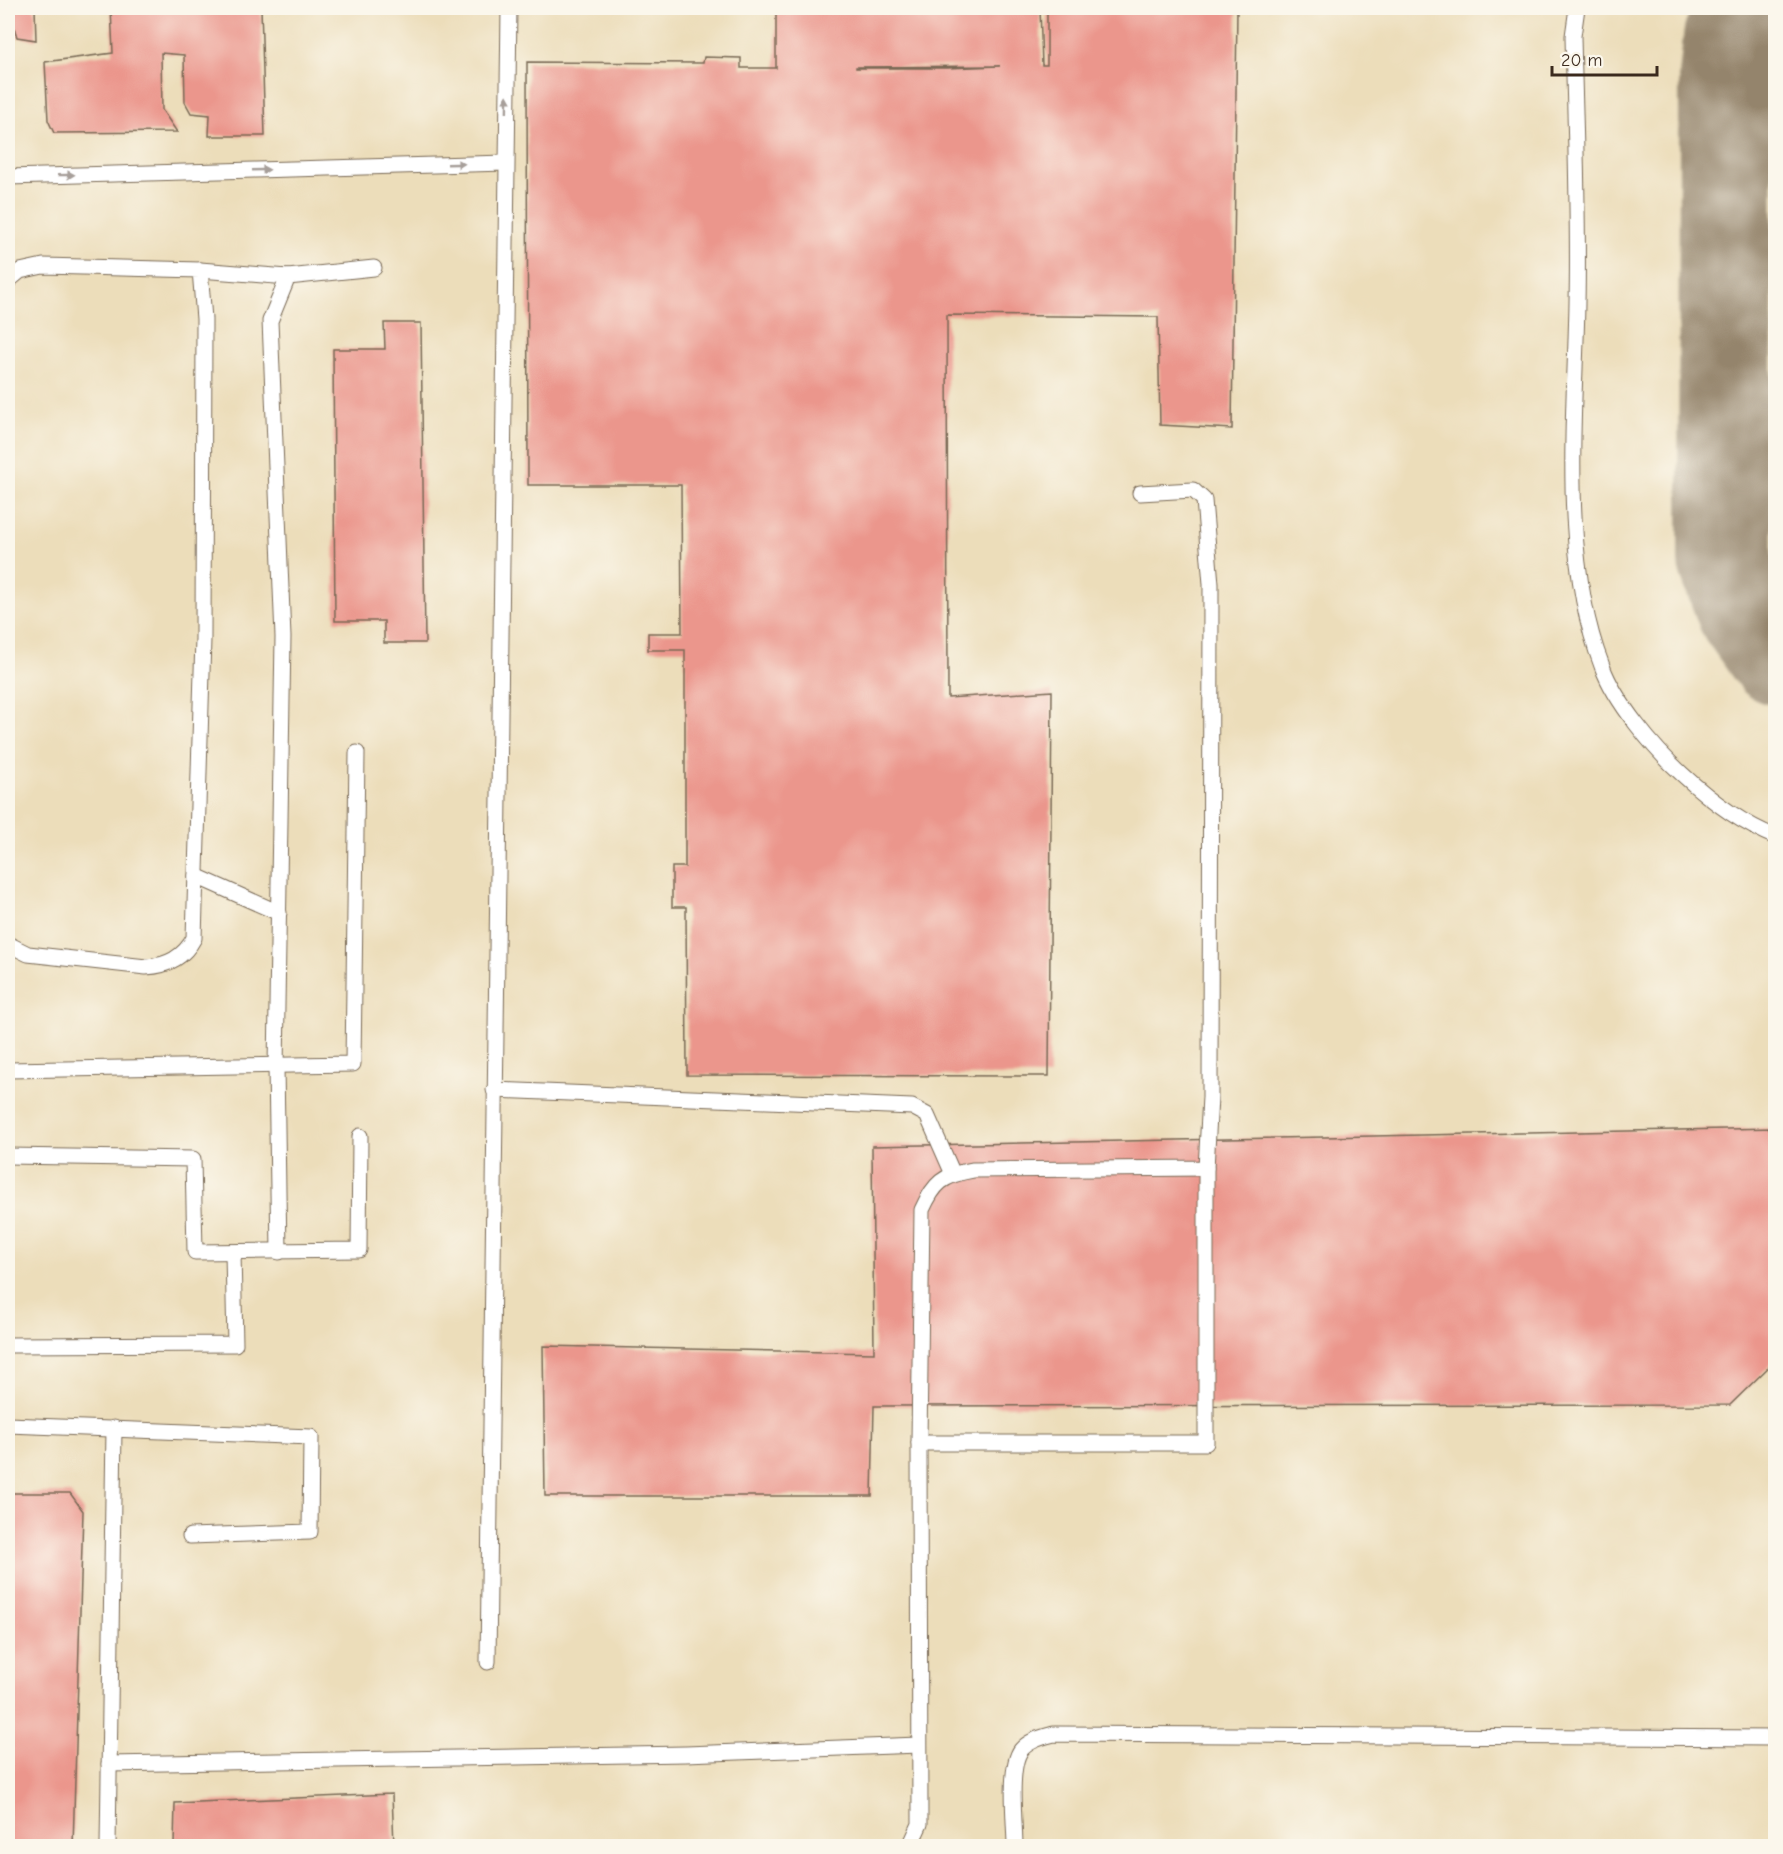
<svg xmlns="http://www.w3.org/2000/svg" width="1783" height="1854" font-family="'Comic Neue',sans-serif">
	<rect width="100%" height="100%" fill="#fbf7ec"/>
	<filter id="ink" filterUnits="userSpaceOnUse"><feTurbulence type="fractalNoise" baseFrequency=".0167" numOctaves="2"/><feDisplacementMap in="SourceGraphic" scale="12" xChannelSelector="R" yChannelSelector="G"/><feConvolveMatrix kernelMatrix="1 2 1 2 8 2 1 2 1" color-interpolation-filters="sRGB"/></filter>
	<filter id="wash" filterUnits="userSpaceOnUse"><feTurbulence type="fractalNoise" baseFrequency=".008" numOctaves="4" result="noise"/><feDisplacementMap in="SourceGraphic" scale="24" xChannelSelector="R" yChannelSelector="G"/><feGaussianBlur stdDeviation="1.35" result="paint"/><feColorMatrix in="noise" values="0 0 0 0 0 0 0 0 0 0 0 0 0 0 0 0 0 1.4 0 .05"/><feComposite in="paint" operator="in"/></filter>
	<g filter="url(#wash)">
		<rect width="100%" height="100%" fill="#ecddba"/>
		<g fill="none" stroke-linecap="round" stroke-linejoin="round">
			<!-- taxiway -->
			<polyline stroke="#94846c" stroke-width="94" points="1741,8 1730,38 1726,77 1725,561 1744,613 1776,658"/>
		</g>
		<g id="blocks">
			<!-- building -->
			<g fill="#eb968c" fill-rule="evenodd">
				<polygon points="8,8 35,8 36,40 17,37"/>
				<polygon points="111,8 261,8 265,136 209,136 210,115 191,113 185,102 184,55 161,53 162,110 177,132 54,133 48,120 45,62 113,53"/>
				<path d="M776,8H1040L1042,65H1047V8H1237L1232,429L1160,425L1158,317L947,315L948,698L1052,691L1049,1076L687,1075L686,907H672V867H685V650H648V633H682L681,485H528L527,62L703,63L704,57L741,58V68H776ZM1000,66L947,68H856V67Z"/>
				<polygon points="384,323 421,323 425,643 384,643 384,621 335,621 333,349 385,349"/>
				<polygon points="1776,1128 1776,1360 1730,1405 874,1406 872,1496 545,1496 543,1346 874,1353 872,1146"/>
				<polygon points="8,1493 70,1493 83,1511 73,1846 8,1846"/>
				<polygon points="392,1794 394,1846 174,1846 175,1803"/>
			</g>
		</g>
	</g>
	<g filter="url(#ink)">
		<use href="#blocks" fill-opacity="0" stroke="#796955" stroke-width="1.5"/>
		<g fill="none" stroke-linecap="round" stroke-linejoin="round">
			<defs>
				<g id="lane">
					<path d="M1577,8L1573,36C1575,125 1579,214 1577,303C1575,417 1560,558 1602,666C1615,702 1654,749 1682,774C1710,800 1740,823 1776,837"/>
					<polyline points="8,177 506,163"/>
					<polyline points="200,270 288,277"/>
					<path d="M8,281L20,271L43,266L200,270L204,319L203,639L194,938C184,957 168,966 146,967L28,954L8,944"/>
					<polyline points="196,876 279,913"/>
					<polyline points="8,1070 353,1064 357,753"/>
					<polyline points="494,1090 912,1107 927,1115 953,1174"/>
					<polyline points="8,1156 193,1159 195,1252 359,1250 360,1136"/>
					<polyline points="279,1252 276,1067 283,637 270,321 288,277 374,268"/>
					<polyline points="8,1345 235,1344 233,1253"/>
					<polyline points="8,1425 311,1437 310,1532 190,1536"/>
					<polyline points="919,1443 1206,1443 1206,1168"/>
					<polyline points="488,1662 509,8"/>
					<polyline points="109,1764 686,1754 919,1745"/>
					<polyline points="108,1846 114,1428"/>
					<path d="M910,1846L920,1824L919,1443L922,1210C934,1183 943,1175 973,1170L1206,1168L1210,1097L1211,584L1204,500L1193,490L1140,493"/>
					<path d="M1015,1846C1015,1824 1008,1767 1021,1750C1029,1740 1043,1737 1054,1734L1776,1738"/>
				</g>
			</defs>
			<!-- lane casing -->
			<use href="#lane" stroke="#796955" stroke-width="17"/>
			<!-- lane -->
			<use href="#lane" stroke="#fff" stroke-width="15"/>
		</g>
		<!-- one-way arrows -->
		<defs><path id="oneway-solid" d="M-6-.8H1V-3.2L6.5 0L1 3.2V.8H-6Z" transform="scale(1.5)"/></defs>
		<g fill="#a79f9a">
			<use href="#oneway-solid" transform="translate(507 104) rotate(-89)"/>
			<use href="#oneway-solid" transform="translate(456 164) rotate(-2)"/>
			<use href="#oneway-solid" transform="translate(261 170) rotate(-2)"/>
			<use href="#oneway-solid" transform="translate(66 175) rotate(-1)"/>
		</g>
	</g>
	<!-- margin -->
	<rect width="1783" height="1854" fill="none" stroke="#fbf7ec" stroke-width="30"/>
	<!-- scale -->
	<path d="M1552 66v9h105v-9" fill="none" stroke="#3b2a1e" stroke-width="3"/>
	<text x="1561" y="66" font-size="18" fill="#3b2a1e" stroke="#fbf7ec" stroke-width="4.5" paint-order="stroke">20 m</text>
</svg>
